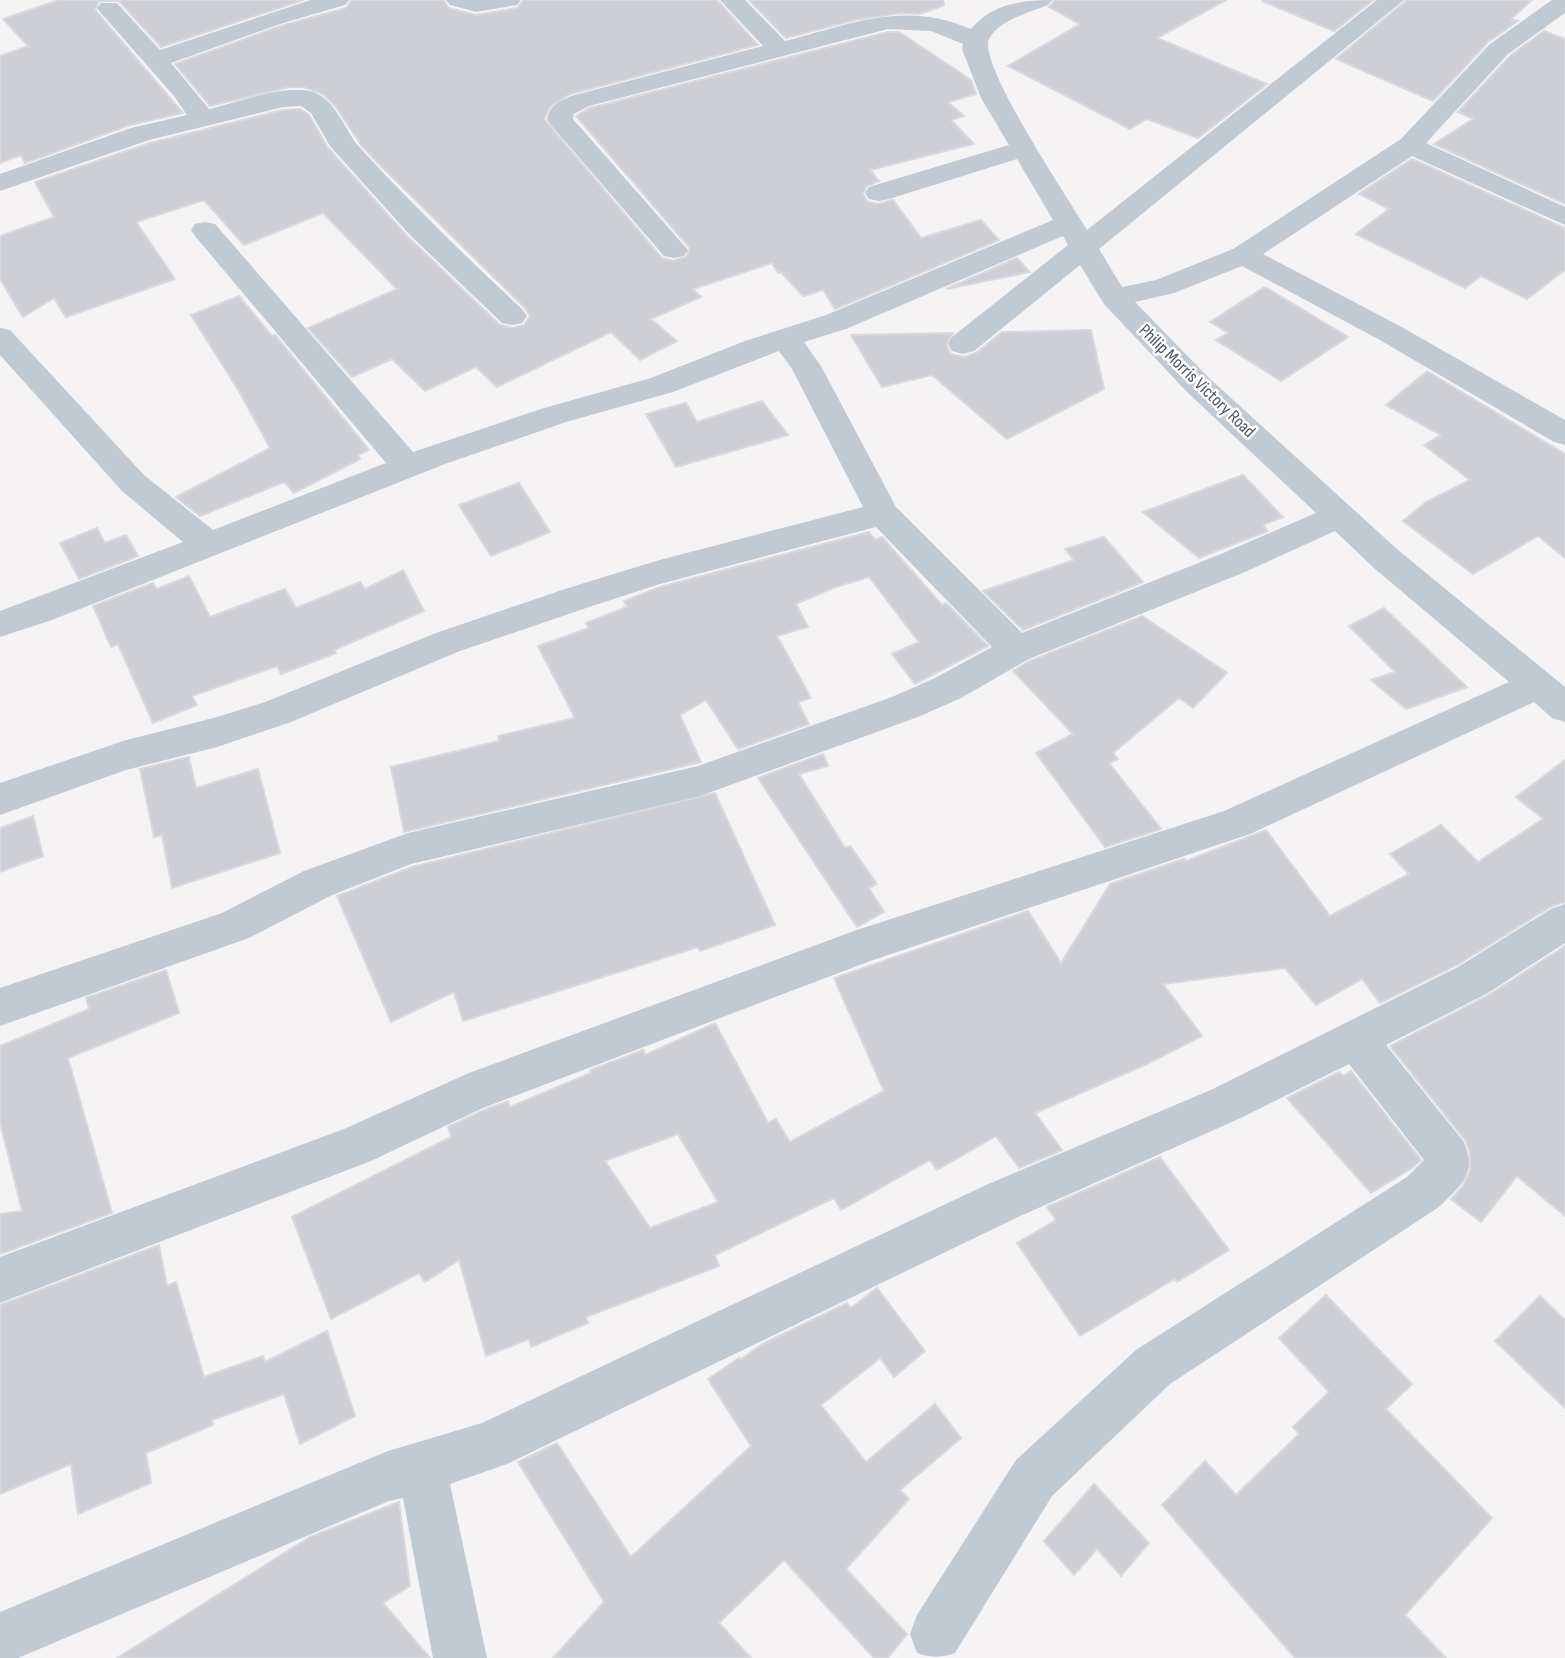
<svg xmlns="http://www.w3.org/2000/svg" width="1565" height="1658" font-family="'Sofia Sans Condensed',sans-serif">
	<rect width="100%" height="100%" fill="#f5f3f3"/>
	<!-- building -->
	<g fill="#cdcfd5" stroke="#d7d9de" stroke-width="2" fill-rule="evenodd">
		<polygon points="59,0 303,0 161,47 119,1 99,1 95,10 183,113 130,125 25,163 21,155 0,163 0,56 28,46 3,19"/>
		<polygon points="352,0 443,0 449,8 476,15 517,8 524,0 717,0 758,45 570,94 551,106 544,119 662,258 673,261 686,257 690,248 576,116 590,108 888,32 899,32 971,80 976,94 948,102 964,116 951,120 974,144 870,170 879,181 867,186 863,194 868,202 878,204 893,200 921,238 981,220 999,240 835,309 823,290 803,296 781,272 778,273 772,263 693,289 701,297 651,319 677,341 640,360 611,332 497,387 476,367 425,391 392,359 352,377 308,328 397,289 323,213 244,245 204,200 136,222 175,279 66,317 54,298 23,317 0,279 0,236 54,217 35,182 150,143 283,110 300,109 309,115 328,148 407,236 500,325 513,328 524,325 530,316 524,307 382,167 362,146 336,107 323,94 303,87 290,87 210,106 175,64 281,26 346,8"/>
		<polygon points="749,0 943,0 944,5 920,14 900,13 855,20 786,38"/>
		<polygon points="1055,0 1226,0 1157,38 1267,84 1198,138 1147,119 1130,129 1008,66 1080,24 1049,7"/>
		<polygon points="1274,0 1373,0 1334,31 1262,1"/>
		<polygon points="1407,0 1532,0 1511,19 1518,21 1488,42 1433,101 1336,59"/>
		<polygon points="1544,31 1565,39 1565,204 1434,144 1473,119 1458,112 1510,56"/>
		<polygon points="1412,159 1565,228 1565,270 1527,299 1481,276 1465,288 1356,234 1389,209 1359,194"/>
		<polygon points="1017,258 1030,272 946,289"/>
		<polygon points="1265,287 1348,337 1281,381 1216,340 1228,333 1210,322"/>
		<polygon points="239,296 272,336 275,335 369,450 358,455 360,459 294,493 284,482 200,516 176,497 270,448 240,393 191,315"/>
		<polygon points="1091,330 1104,389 1007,439 932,375 882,387 851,335 953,333 946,345 951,354 964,357 976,353 1002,332"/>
		<polygon points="1427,371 1565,454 1565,558 1538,536 1473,574 1403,521 1426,502 1470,480 1424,445 1441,435 1386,405"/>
		<polygon points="762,401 788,435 676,467 646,414 686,403 697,422"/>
		<polygon points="1243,475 1283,517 1263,525 1268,531 1206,555 1199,558 1143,512"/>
		<polygon points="519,483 550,532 491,556 459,505"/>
		<polygon points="97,528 105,543 126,535 138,556 79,579 60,543"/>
		<polygon points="869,532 875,540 882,537 942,605 946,603 988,646 915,684 892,654 919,642 869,577 833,588 796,604 808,627 777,636 811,698 798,702 809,724 738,749 706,700 680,715 701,762 404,832 391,767 499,741 498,736 575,718 538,646 589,628 586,623 627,607 624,601 660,587"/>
		<polygon points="1104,537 1143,582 1023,630 983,591 1074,560 1065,549"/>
		<polygon points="403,570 424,611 334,650 336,653 281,674 277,666 192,696 197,705 153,723 118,644 111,647 93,606 153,583 157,589 189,576 210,617 285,589 296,608 360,582 365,589"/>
		<polygon points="1384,608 1467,687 1406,709 1371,680 1395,672 1349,626"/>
		<polygon points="1142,616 1227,673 1193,708 1179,698 1113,753 1118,759 1109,763 1161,829 1105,847 1036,753 1073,734 1013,671 1030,661"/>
		<polygon points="823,754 828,766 799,774 845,848 850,846 877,884 869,888 884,912 857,927 758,778"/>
		<polygon points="189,757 196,788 258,769 280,853 172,888 162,835 154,837 140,769"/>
		<path d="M1565,760V902L1550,907L1457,965L1380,1003L1362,979L1316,1005L1285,968L1163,984L1202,1036L1147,1064L1035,1113L1062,1150L1019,1168L996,1136L937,1170L930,1160L841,1210L834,1198L715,1255L719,1266L586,1317L588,1323L531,1347L529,1339L486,1356L459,1260L425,1282L419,1273L331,1319L292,1217L451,1137L448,1127L484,1110L508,1101L510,1107L591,1073L590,1070L643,1050L645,1055L715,1023L768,1123L776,1119L790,1142L884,1091L834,978L1028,911L1061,963L1110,884L1184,859L1186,861L1266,830L1330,916L1409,874L1390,854L1441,825L1478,862L1543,819L1516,797ZM678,1134L718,1202L650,1228L605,1161Z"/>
		<polygon points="715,793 775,925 700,951 698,947 463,1021 454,992 391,1022 337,896 412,867"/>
		<polygon points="33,816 43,856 0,872 0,828"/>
		<polygon points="1565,946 1565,1216 1517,1176 1481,1222 1451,1199 1462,1187 1470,1171 1470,1153 1466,1141 1390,1046 1489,995"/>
		<polygon points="166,970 179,1013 68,1058 112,1213 0,1254 0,1214 22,1211 0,1122 0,1046 89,1009 86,998"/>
		<polygon points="1351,1071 1421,1160 1412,1168 1371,1193 1287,1098 1339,1072 1343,1076"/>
		<polygon points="1160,1157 1229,1250 1177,1282 1174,1279 1080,1336 1017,1243 1056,1220 1047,1207"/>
		<polygon points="159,1245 167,1286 176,1282 204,1377 263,1356 265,1362 327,1331 355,1416 300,1444 284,1394 212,1420 213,1425 146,1453 151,1483 78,1514 71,1464 0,1494 0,1305"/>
		<polygon points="877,1288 925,1351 894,1377 880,1358 821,1405 866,1462 935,1404 961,1438 900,1490 909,1499 846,1569 907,1634 888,1658 874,1658 784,1560 719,1623 751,1658 553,1658 604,1602 518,1462 557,1443 631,1557 751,1446 708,1379 739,1358 740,1360 762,1344 847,1303 851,1308"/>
		<polygon points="1326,1295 1412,1384 1386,1409 1492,1518 1405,1615 1446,1658 1295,1658 1162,1505 1205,1461 1236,1495 1299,1434 1293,1427 1329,1392 1279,1338"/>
		<polygon points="1540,1296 1565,1320 1565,1408 1495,1341"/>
		<polygon points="1094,1484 1149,1543 1121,1576 1097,1549 1074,1575 1044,1541"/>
		<polygon points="399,1502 410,1586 383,1603 430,1658 117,1658 310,1537"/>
	</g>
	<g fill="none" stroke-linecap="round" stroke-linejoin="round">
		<!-- minor -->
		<g fill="#c1cad2" fill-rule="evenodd">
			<path d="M311,0H349L345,5L280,24L171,63L209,109C235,103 288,83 313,92C336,100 345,131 360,148C413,205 466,257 522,309L527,316L522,323L512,325L502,323L409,234L330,146L311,113L301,106L283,107L149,140L0,191V174L131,128L187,115L174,96L101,13L97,8L101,3H117L160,50Z"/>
			<polygon points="446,0 521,0 517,5 476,12 450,5"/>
			<path d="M720,0H745L785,41C852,24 903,0 971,29C991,4 1022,0 1052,0L1048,5C1031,12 998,20 989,39C977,63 1071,203 1087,230L1377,0H1404L1099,249L1122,287L1156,280L1233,249L1401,139L1490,44L1552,0H1565V13L1508,54L1426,143L1565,207V225L1412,156L1263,254L1398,325L1565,420V445L1554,442L1378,339L1242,266L1174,293L1135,302L1208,377L1398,550L1565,687V722L1552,718L1534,702L1250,834L873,960L483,1108L371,1161L0,1303V1257L344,1129L469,1073L854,931L1224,811L1509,682L1374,568L1335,531L1245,572L1029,659L961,698L918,717L700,796L411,864L332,895L249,938L0,1026V988L222,913L304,871L408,833L698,766L892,697L935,678L992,647L876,527L660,584L589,607L460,651L291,722L217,747L126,770L0,815V783L123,741L217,717L265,702L436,633L565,589L656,561L863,507L792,369L779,351L673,392L566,422L445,464L52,620L0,637V611L183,542L122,491L0,355V328L10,330L144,475L213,530L386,463L195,236L191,230L195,224L205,222L215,224L413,452L544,408L651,378L745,341L826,315L1053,220L1017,159L889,199L879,201L869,199L865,193L869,187L1009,145L981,98L962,49L963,44L931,31L888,29L589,106L574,114L573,119L688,250L684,256L674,258L664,256L551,125L547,120C550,105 558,102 571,96L763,46ZM1063,236L1068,245L952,337L948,344L952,351L963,354L974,351L1080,265L1104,304L1186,391L1316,513L1221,554L1022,633L896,507L821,366L804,342L846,329Z"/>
			<path d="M1565,904V943L1488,993L1386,1045L1464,1142C1478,1174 1460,1186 1439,1207L1170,1384L1052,1496L955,1653C940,1658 932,1658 917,1653L910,1634L917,1615L1016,1460L1136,1350L1407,1177L1424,1160L1349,1064L1243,1117L1018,1217L507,1464L450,1484L487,1658H433L403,1498L389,1501L18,1658H0V1612L388,1451L482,1423L986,1185L1213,1089L1458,967L1551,909Z"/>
		</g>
	</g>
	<g text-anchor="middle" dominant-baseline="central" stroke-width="5" stroke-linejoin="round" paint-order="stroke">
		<!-- far-street labels -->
		<g font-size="18" fill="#4a5661" stroke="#fff">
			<text transform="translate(1197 381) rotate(44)">Philip Morris Victory Road</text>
		</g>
	</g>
</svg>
